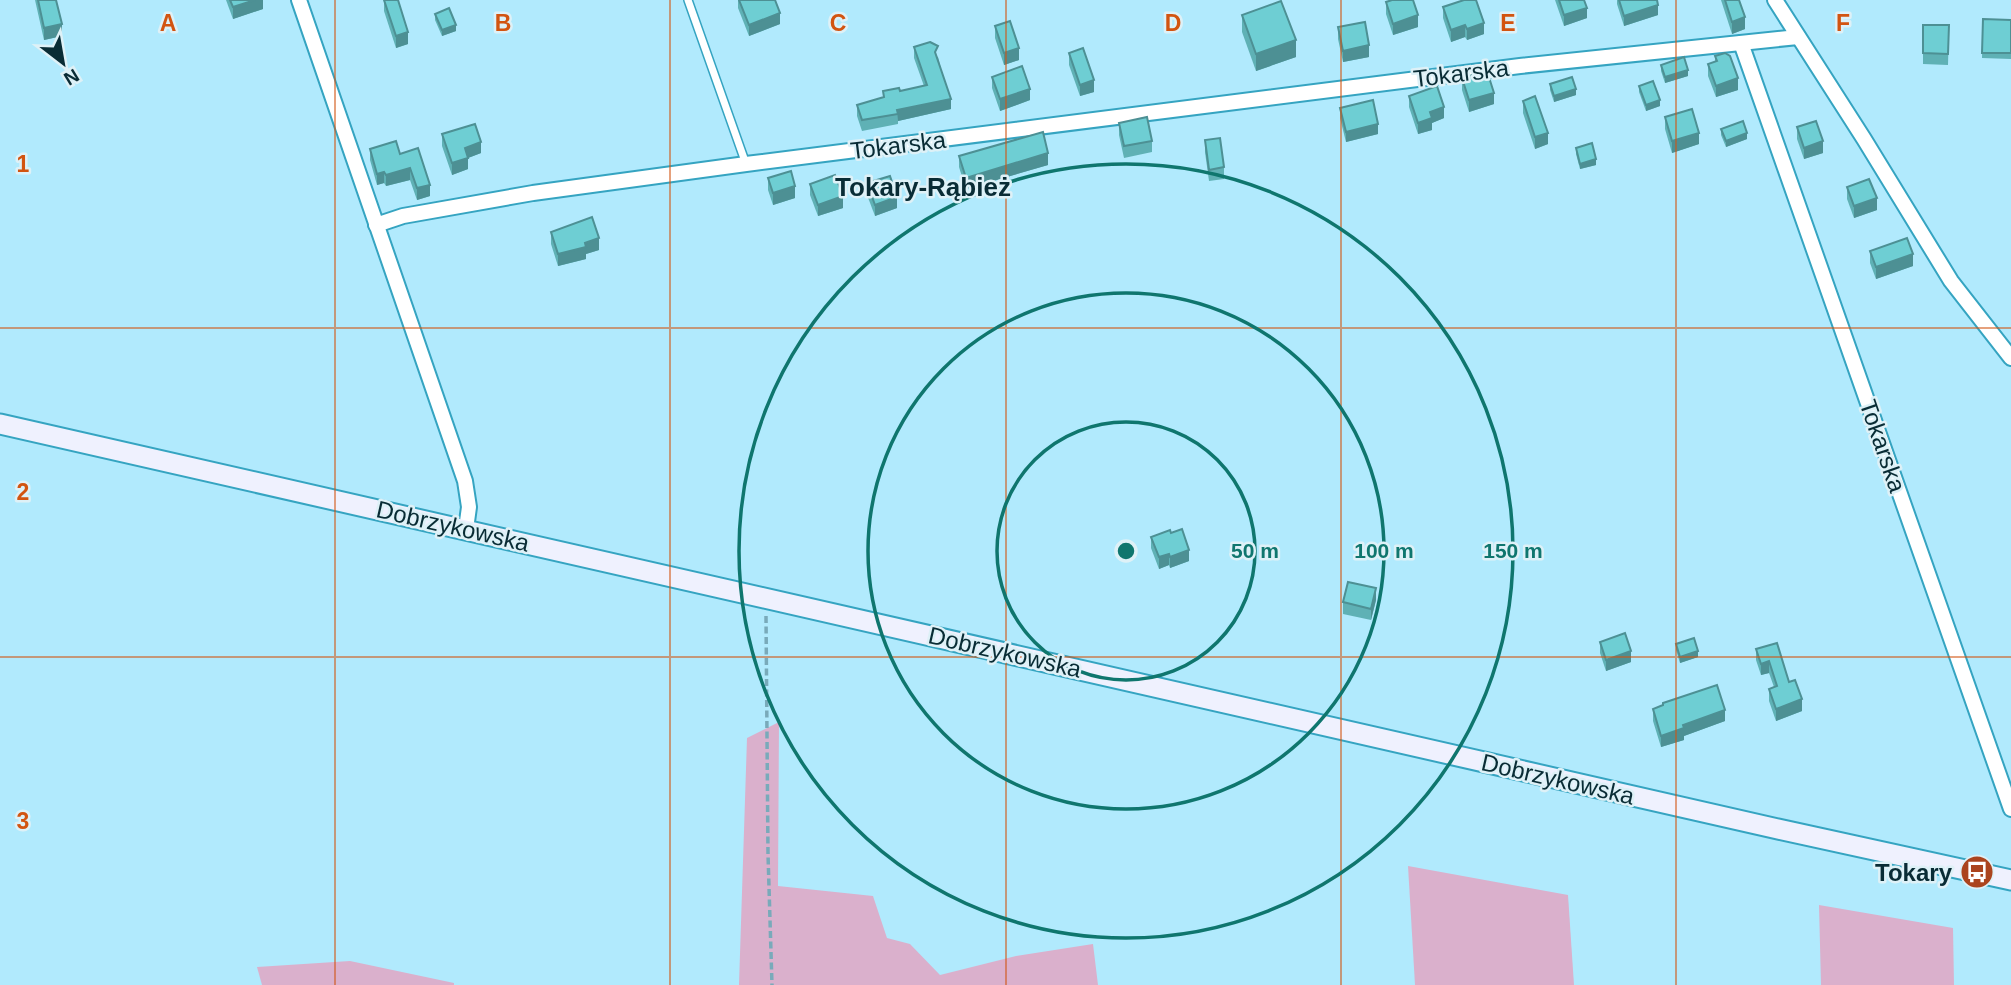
<svg xmlns="http://www.w3.org/2000/svg" width="2011" height="985" font-family="Helvetica,sans-serif">
	<rect width="100%" height="100%" fill="#b1eafd"/>
	<!-- green -->
	<g fill="#dab0cc">
		<polygon points="779,722 778,886 873,896 887,938 910,944 940,975 1016,956 1093,944 1098,985 739,985 747,738"/>
		<polygon points="1408,866 1568,895 1574,985 1415,985"/>
		<polygon points="1819,905 1953,928 1954,985 1821,985"/>
		<polygon points="350,961 454,983 454,985 262,985 257,967"/>
	</g>
	<g fill="none" stroke-linecap="round" stroke-linejoin="round">
		<defs>
			<polyline id="lane" points="688,0 746,164"/>
			<g id="street">
				<polyline points="299,0 465,481 469,507 466,529"/>
				<polyline points="1775,0 1864,139 1951,281 2011,358"/>
				<polyline points="1741,43 2011,809"/>
				<polyline points="376,225 403,216 533,193 746,164 1520,66 1798,37"/>
			</g>
			<polyline id="secondary" points="0,424 1778,829 2011,880"/>
		</defs>
		<!-- lane casing -->
		<use href="#lane" stroke="#35a4c1" stroke-width="10"/>
		<!-- street casing -->
		<use href="#street" stroke="#35a4c1" stroke-width="18"/>
		<!-- secondary casing -->
		<use href="#secondary" stroke="#35a4c1" stroke-width="23"/>
		<!-- path -->
		<polyline stroke="#79aaba" stroke-width="3.5" stroke-dasharray="7 3.5" stroke-linecap="butt" points="766,616 768,854 772,985"/>
		<!-- lane -->
		<use href="#lane" stroke="#fff" stroke-width="7"/>
		<!-- street -->
		<use href="#street" stroke="#fff" stroke-width="14"/>
		<!-- secondary -->
		<use href="#secondary" stroke="#eff1fe" stroke-width="19"/>
	</g>
	<!-- wall -->
	<g fill="#5fb1b5">
		<polygon points="35,0 56,0 62,36 44,40"/>
		<polygon points="226,0 263,0 263,9 233,19"/>
		<polygon points="384,0 408,44 396,48 384,11"/>
		<polygon points="738,0 739,0 780,24 749,36 738,8"/>
		<polygon points="1555,0 1584,0 1587,18 1564,26"/>
		<polygon points="1617,0 1657,0 1658,15 1624,26 1617,4"/>
		<polygon points="1721,0 1739,0 1745,29 1732,34"/>
		<polygon points="1386,2 1418,27 1393,35 1386,14"/>
		<polygon points="1443,7 1484,34 1467,40 1465,37 1451,42 1443,18"/>
		<polygon points="435,14 456,31 442,36 435,20"/>
		<polygon points="1242,15 1296,57 1256,71 1242,32"/>
		<polygon points="1983,19 2011,20 2011,59 1982,58"/>
		<polygon points="1923,25 1949,25 1948,65 1923,64"/>
		<polygon points="995,26 1019,60 1004,65 995,38"/>
		<polygon points="1338,27 1369,57 1343,62 1338,39"/>
		<polygon points="914,47 938,57 951,109 898,121 898,124 862,131 857,116 857,105 883,97 883,91 900,91 924,86 914,58"/>
		<polygon points="1069,53 1094,92 1080,96 1069,65"/>
		<polygon points="1715,56 1738,90 1716,97 1708,76 1708,64 1715,62"/>
		<polygon points="1661,65 1688,76 1665,83 1661,71"/>
		<polygon points="992,77 1030,100 1000,111 992,88"/>
		<polygon points="1462,78 1494,104 1469,112 1462,90"/>
		<polygon points="1550,84 1576,95 1554,102 1550,90"/>
		<polygon points="1639,86 1660,106 1646,111 1639,92"/>
		<polygon points="1409,96 1444,118 1432,123 1432,130 1418,134 1409,107"/>
		<polygon points="1523,101 1548,144 1535,149 1523,113"/>
		<polygon points="1340,108 1378,134 1346,142 1340,118"/>
		<polygon points="1665,117 1699,144 1672,153 1665,129"/>
		<polygon points="1119,123 1152,141 1152,152 1124,158 1119,135"/>
		<polygon points="1797,127 1823,153 1804,159 1797,139"/>
		<polygon points="1721,129 1747,139 1726,147 1721,135"/>
		<polygon points="442,134 481,153 468,158 468,169 452,175 442,146"/>
		<polygon points="1205,140 1224,167 1224,179 1209,181 1205,152"/>
		<polygon points="1576,148 1596,165 1580,169 1576,154"/>
		<polygon points="370,149 400,154 430,196 417,200 410,180 386,186 384,183 377,185 370,160"/>
		<polygon points="959,156 1048,165 966,189 959,167"/>
		<polygon points="768,178 795,198 773,205 768,190"/>
		<polygon points="867,183 897,208 875,216 867,195"/>
		<polygon points="810,184 843,208 818,216 810,195"/>
		<polygon points="1847,187 1877,210 1854,218 1847,199"/>
		<polygon points="551,232 599,250 586,254 586,259 558,266 551,244"/>
		<polygon points="1870,251 1913,266 1876,279 1870,263"/>
		<polygon points="1151,537 1189,561 1170,568 1169,565 1159,569 1151,548"/>
		<polygon points="1376,600 1371,620 1343,614 1343,602"/>
		<polygon points="1600,642 1631,662 1606,671 1600,653"/>
		<polygon points="1676,644 1698,657 1680,663 1676,650"/>
		<polygon points="1756,649 1789,682 1802,711 1776,721 1769,701 1769,689 1774,687 1769,673 1761,675 1756,660"/>
		<polygon points="1663,703 1725,721 1684,736 1684,740 1661,747 1653,721 1653,709 1663,706"/>
	</g>
	<!-- shaded-wall -->
	<g fill="#4d9094">
		<polygon points="255,0 263,0 263,9 233,19 233,7"/>
		<polygon points="1658,5 1658,15 1624,26 1624,16"/>
		<polygon points="1587,8 1587,18 1564,26 1564,15"/>
		<polygon points="780,13 780,24 749,36 749,25"/>
		<polygon points="1418,15 1418,27 1393,35 1393,24"/>
		<polygon points="1745,17 1745,29 1732,34 1732,22"/>
		<polygon points="1484,23 1484,34 1467,40 1467,29"/>
		<polygon points="62,24 62,36 44,40 44,28"/>
		<polygon points="456,25 456,31 442,36 442,30"/>
		<polygon points="1465,25 1465,37 1451,42 1451,30"/>
		<polygon points="408,32 408,44 396,48 396,36"/>
		<polygon points="1296,40 1296,57 1256,71 1256,54"/>
		<polygon points="1369,45 1369,57 1343,62 1343,51"/>
		<polygon points="1019,48 1019,60 1004,65 1004,53"/>
		<polygon points="1688,70 1688,76 1665,83 1665,77"/>
		<polygon points="1738,78 1738,90 1716,97 1716,86"/>
		<polygon points="1094,80 1094,92 1080,96 1080,85"/>
		<polygon points="1030,89 1030,100 1000,111 1000,99"/>
		<polygon points="1576,89 1576,95 1554,102 1554,96"/>
		<polygon points="1494,93 1494,104 1469,112 1469,100"/>
		<polygon points="951,99 951,109 898,121 897,110"/>
		<polygon points="1660,100 1660,106 1646,111 1646,105"/>
		<polygon points="1444,107 1444,118 1432,123 1432,130 1418,134 1418,123 1430,112"/>
		<polygon points="1378,124 1378,134 1346,142 1346,132"/>
		<polygon points="1548,133 1548,144 1535,149 1535,137"/>
		<polygon points="1699,133 1699,144 1672,153 1672,141"/>
		<polygon points="1747,133 1747,139 1726,147 1726,141"/>
		<polygon points="1823,141 1823,153 1804,159 1804,148"/>
		<polygon points="481,142 481,153 468,158 468,169 452,175 452,163 465,148"/>
		<polygon points="1048,153 1048,165 966,189 966,178"/>
		<polygon points="1596,159 1596,165 1580,169 1580,164"/>
		<polygon points="410,168 410,180 386,186 386,175"/>
		<polygon points="384,172 384,183 377,185 377,174"/>
		<polygon points="430,185 430,196 417,200 417,188"/>
		<polygon points="795,186 795,198 773,205 773,193"/>
		<polygon points="843,196 843,208 818,216 818,205"/>
		<polygon points="897,197 897,208 875,216 875,205"/>
		<polygon points="1877,198 1877,210 1854,218 1854,206"/>
		<polygon points="599,238 599,250 586,254 586,259 558,266 558,254"/>
		<polygon points="1913,254 1913,266 1876,279 1876,267"/>
		<polygon points="1189,550 1189,561 1170,568 1170,557"/>
		<polygon points="1169,554 1169,565 1159,569 1159,557"/>
		<polygon points="1376,588 1376,600 1371,620 1371,609"/>
		<polygon points="1631,651 1631,662 1606,671 1606,660"/>
		<polygon points="1698,651 1698,657 1680,663 1680,657"/>
		<polygon points="1769,661 1769,673 1761,675 1761,664"/>
		<polygon points="1802,699 1802,711 1776,721 1776,709"/>
		<polygon points="1725,710 1725,721 1684,736 1684,740 1661,747 1661,736 1683,725"/>
	</g>
	<!-- building -->
	<g fill="#6eced3" stroke="#4d9094" stroke-width="2">
		<polygon points="38,0 56,0 62,24 44,28"/>
		<polygon points="230,0 255,0 233,7"/>
		<polygon points="384,0 398,0 408,32 396,36"/>
		<polygon points="739,0 775,0 780,13 749,25"/>
		<polygon points="1392,0 1413,0 1418,15 1393,24 1386,2"/>
		<polygon points="1464,0 1476,0 1484,23 1467,29 1465,25 1451,30 1443,7"/>
		<polygon points="1559,0 1584,0 1587,8 1564,15"/>
		<polygon points="1619,0 1657,0 1658,5 1624,16"/>
		<polygon points="1725,0 1739,0 1745,17 1732,22"/>
		<polygon points="1281,1 1296,40 1256,54 1242,15"/>
		<polygon points="449,8 456,25 442,30 435,14"/>
		<polygon points="1983,19 2011,20 2011,53 1982,53"/>
		<polygon points="1010,21 1019,48 1004,53 995,26"/>
		<polygon points="1365,22 1369,45 1343,51 1338,27"/>
		<polygon points="1923,25 1949,25 1948,54 1923,53"/>
		<polygon points="930,42 938,46 935,52 951,99 897,110 898,114 862,120 857,105 884,97 883,91 899,88 900,91 927,85 914,47"/>
		<polygon points="1083,48 1094,80 1080,85 1069,53"/>
		<polygon points="1725,53 1730,56 1738,78 1716,86 1708,64 1717,61 1715,56"/>
		<polygon points="1684,57 1688,70 1665,77 1661,65"/>
		<polygon points="1022,66 1030,89 1000,99 992,77"/>
		<polygon points="1487,71 1494,93 1469,100 1462,78"/>
		<polygon points="1572,77 1576,89 1554,96 1550,84"/>
		<polygon points="1653,81 1660,100 1646,105 1639,86"/>
		<polygon points="1437,86 1444,107 1430,112 1432,118 1418,123 1409,96"/>
		<polygon points="1535,96 1548,133 1535,137 1523,101"/>
		<polygon points="1373,100 1378,124 1346,132 1340,108"/>
		<polygon points="1692,109 1699,133 1672,141 1665,117"/>
		<polygon points="1147,117 1152,141 1124,146 1119,123"/>
		<polygon points="1743,121 1747,133 1726,141 1721,129"/>
		<polygon points="1816,121 1823,141 1804,148 1797,127"/>
		<polygon points="475,124 481,142 465,148 468,158 452,163 442,134"/>
		<polygon points="1043,132 1048,153 966,178 959,156"/>
		<polygon points="1220,138 1224,167 1209,170 1205,140"/>
		<polygon points="396,141 400,154 418,148 430,185 417,188 410,168 386,175 384,172 377,174 370,149"/>
		<polygon points="1592,143 1596,159 1580,164 1576,148"/>
		<polygon points="791,171 795,186 773,193 768,178"/>
		<polygon points="835,175 843,196 818,205 810,184"/>
		<polygon points="890,176 897,197 875,205 867,183"/>
		<polygon points="1869,179 1877,198 1854,206 1847,187"/>
		<polygon points="592,217 599,238 585,243 586,247 558,254 551,232"/>
		<polygon points="1907,238 1913,254 1876,267 1870,251"/>
		<polygon points="1182,529 1189,550 1170,557 1169,554 1159,557 1151,537 1170,530 1171,533"/>
		<polygon points="1348,582 1376,588 1371,609 1343,602"/>
		<polygon points="1625,633 1631,651 1606,660 1600,642"/>
		<polygon points="1694,638 1698,651 1680,657 1676,644"/>
		<polygon points="1777,643 1789,682 1795,680 1802,699 1776,709 1769,689 1777,686 1769,661 1761,664 1756,649"/>
		<polygon points="1717,685 1725,710 1683,725 1684,728 1661,736 1653,709 1663,705 1663,703"/>
	</g>
	<!-- grid -->
	<path fill="none" stroke="#d25410" stroke-width="2" stroke-opacity="0.55" d="M335,0V985M670,0V985M1006,0V985M1341,0V985M1676,0V985M0,328H2011M0,657H2011"/>
	<!-- distance rings -->
	<g fill="none" stroke="#0f766e" stroke-width="3.5">
		<circle cx="1126" cy="551" r="129"/>
		<circle cx="1126" cy="551" r="258"/>
		<circle cx="1126" cy="551" r="387"/>
	</g>
	<!-- icons -->
	<defs>
		<symbol id="bus-disc" viewBox="-11 -11 22 22"><circle r="9.5" fill="#ab441e" stroke="#def1f7"/><path d="M-5-6H5V4H4V6H2V4H-2V6H-4V4H-5ZM-3.5-4V0h7V-4ZM-3.5 1.2v1.5H-2V1.2ZM2 1.2v1.5H3.5V1.2Z" fill="#fff"/></symbol>
	</defs>
	<g fill-rule="evenodd">
		<use href="#bus-disc" x="1958" y="853" width="38" height="38"/>
	</g>
	<g text-anchor="middle" dominant-baseline="central" stroke-width="5" stroke-linejoin="round" paint-order="stroke">
		<!-- street labels -->
		<g font-size="24" fill="#092c35" stroke="#def1f7">
			<text transform="translate(1461 73) rotate(-7)">Tokarska</text>
			<text transform="translate(898 145) rotate(-7)">Tokarska</text>
			<text transform="translate(1883 446) rotate(71)">Tokarska</text>
			<text transform="translate(453 526) rotate(13)">Dobrzykowska</text>
			<text transform="translate(1005 652) rotate(13)">Dobrzykowska</text>
			<text transform="translate(1558 779) rotate(13)">Dobrzykowska</text>
		</g>
		<!-- poi labels -->
		<g font-size="24" font-weight="bold" fill="#092c35" stroke="#def1f7" text-anchor="end">
			<text x="1952" y="872">Tokary</text>
		</g>
		<!-- neighbourhood labels -->
		<g font-size="26" font-weight="bold" fill="#092c35" stroke="#def1f7">
			<text x="923" y="187">Tokary-Rąbież</text>
		</g>
	</g>
	<g font-size="23" text-anchor="middle" font-weight="bold" fill="#d25410" stroke="#def1f7" stroke-width="5" stroke-linejoin="round" paint-order="stroke">
		<text x="168" y="31">A</text>
		<text x="503" y="31">B</text>
		<text x="838" y="31">C</text>
		<text x="1173" y="31">D</text>
		<text x="1508" y="31">E</text>
		<text x="1843" y="31">F</text>
		<text x="23" y="172">1</text>
		<text x="23" y="500">2</text>
		<text x="23" y="829">3</text>
	</g>
	<circle cx="1126" cy="551" r="10" fill="#0f766e" stroke="#def1f7" stroke-width="3.5"/>
	<g font-size="21" text-anchor="middle" font-weight="bold" fill="#0f766e" stroke="#def1f7" stroke-width="5" stroke-linejoin="round" paint-order="stroke">
		<text x="1255" y="558">50 m</text>
		<text x="1384" y="558">100 m</text>
		<text x="1513" y="558">150 m</text>
	</g>
	<!-- north arrow -->
	<g transform="translate(63 63) rotate(149)" stroke="#def1f7" stroke-width="5" paint-order="stroke">
	<path d="M0-5L12 26L0 18L-12 26Z" fill="#092c35"/>
	<text y="-10" font-size="19" font-weight="bold" text-anchor="middle" fill="#092c35">N</text>
	</g>
</svg>
